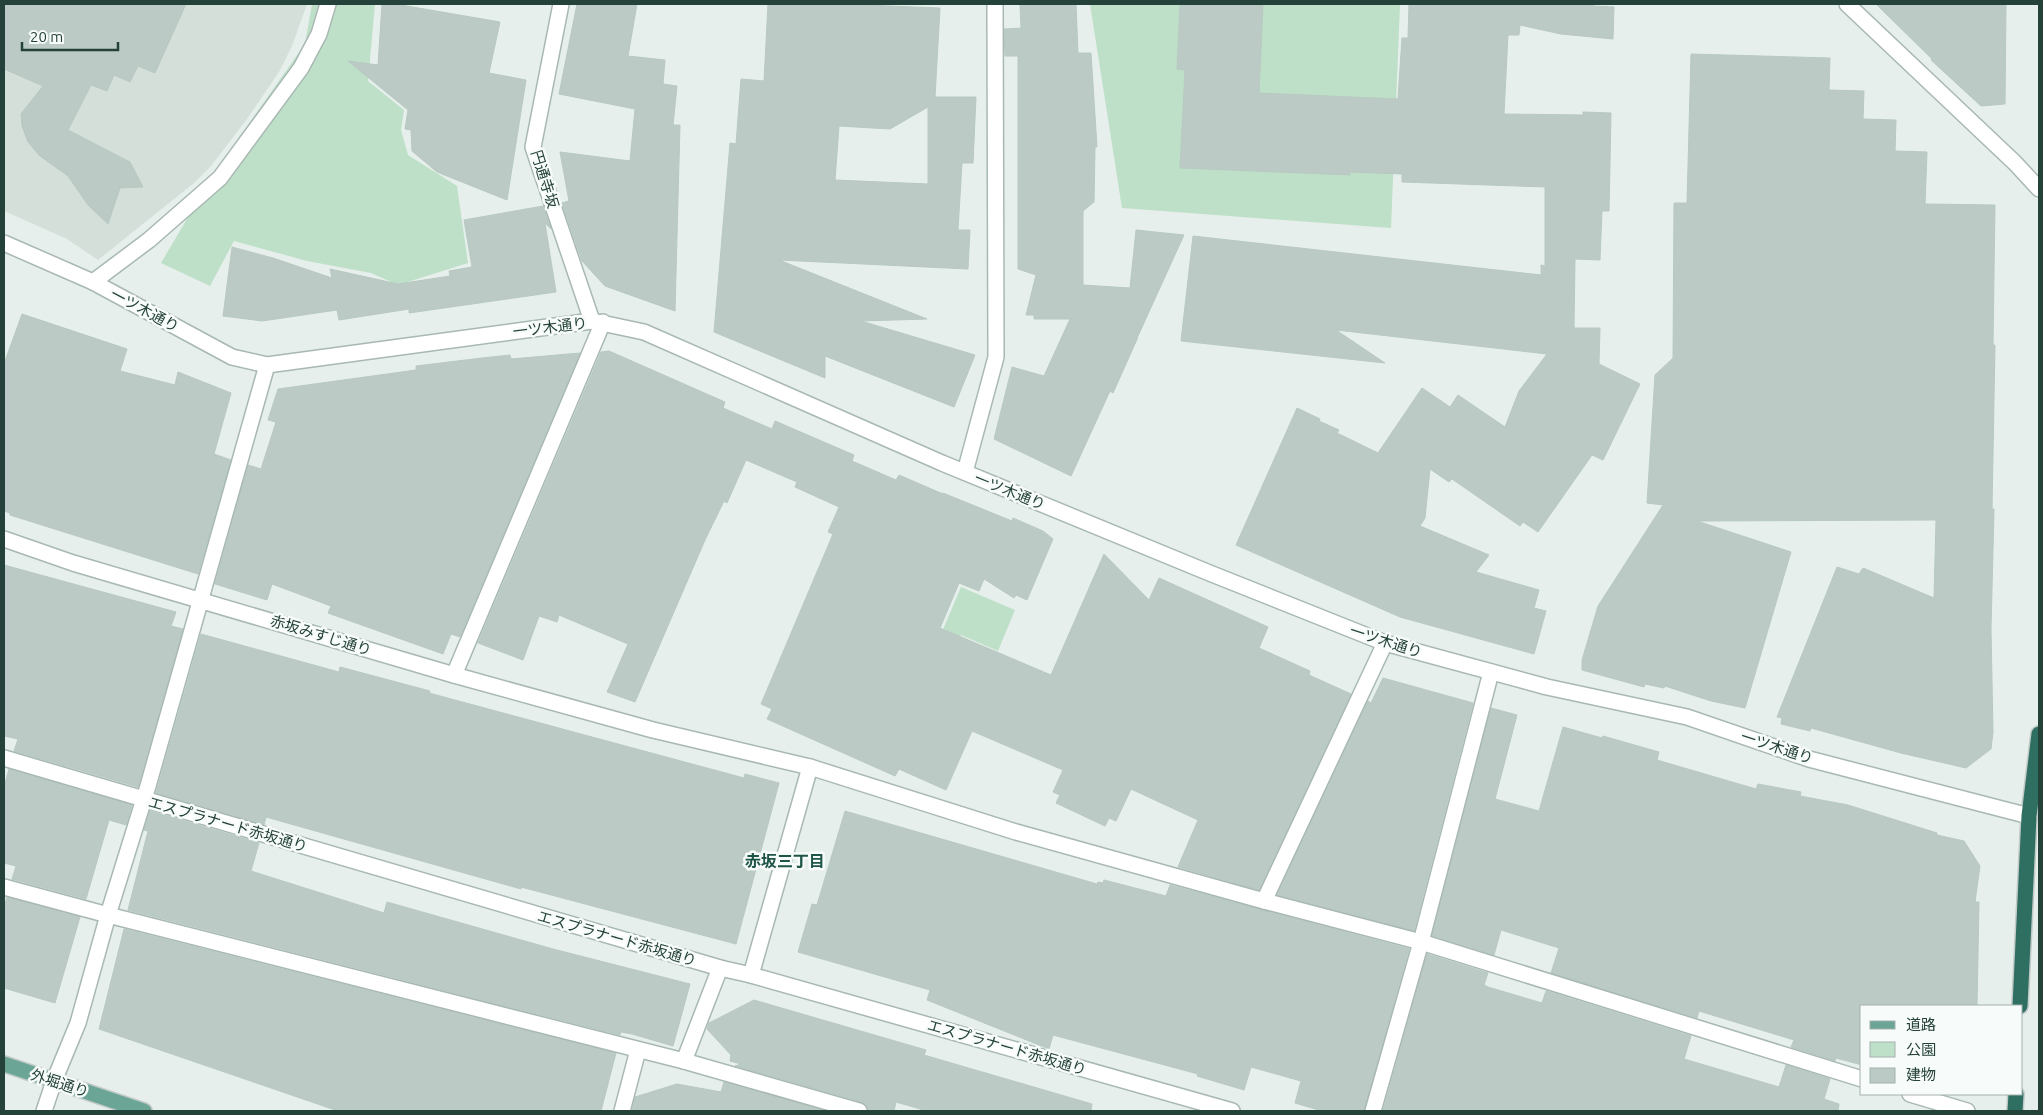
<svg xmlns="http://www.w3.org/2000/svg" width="2043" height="1115" font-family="Ubuntu,'Noto Sans JP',sans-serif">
	<rect width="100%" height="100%" fill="#e6efeb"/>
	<!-- built -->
	<polygon fill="#d4dfda" points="4,4 307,4 292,46 279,72 247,119 211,166 194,183 98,260 67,239 4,211"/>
	<!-- green -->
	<g fill="#bfe0c8">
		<polygon points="312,4 375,4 368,81 404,110 401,130 408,155 457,186 468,263 398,285 371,273 307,261 234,241 210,286 161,263 214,173 305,44"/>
		<polygon points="1090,4 1400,4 1391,228 1122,208"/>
		<polygon points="961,587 1015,610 998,651 961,635 953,653 936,646"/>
	</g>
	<!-- building -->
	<g fill="#bbcac4" stroke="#b8c9c2" fill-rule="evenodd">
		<polygon points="4,4 186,4 155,73 138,66 130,82 114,75 107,91 91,85 68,130 130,162 143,187 120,188 108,224 88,205 68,176 40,156 28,142 22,126 21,114 43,86 4,69"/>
		<polygon points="382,4 395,4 500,22 489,73 526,80 507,200 437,172 412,151 411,130 405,129 408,110 348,61 378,65"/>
		<polygon points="577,4 637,4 628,56 665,60 663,84 677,86 673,125 680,125 675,311 605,286 582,261 562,203 569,201 560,152 630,161 635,109 559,94"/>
		<path d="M768,4H838L940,8L935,97H976L973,163H962L958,230H970L968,269L779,260L927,319L861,321L975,355L954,407L825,356V378L714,332L730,143L736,144L741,79L764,81ZM928,107V184L835,180L839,126L890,129Z"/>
		<polygon points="1020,4 1076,4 1078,53 1091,53 1097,147 1095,147 1094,202 1083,211 1083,285 1130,288 1136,230 1184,235 1138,336 1134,335 1138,337 1113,393 1110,391 1071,476 994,439 1012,367 1044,376 1070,319 1034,319 1034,315 1026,315 1036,275 1018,269 1018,56 1005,56 1004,29 1021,28"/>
		<polygon points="1180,4 1263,4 1259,93 1398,99 1402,38 1408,38 1409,4 1593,4 1593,6 1614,7 1613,39 1561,34 1520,25 1519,35 1508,35 1504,114 1583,115 1583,112 1611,113 1609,211 1602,211 1600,260 1575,259 1574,328 1600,328 1599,364 1640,384 1603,460 1592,455 1538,532 1523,522 1520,526 1452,479 1449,482 1430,469 1425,518 1420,526 1489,555 1476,572 1539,590 1534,608 1546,611 1534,654 1400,617 1236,545 1297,408 1320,419 1319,421 1339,430 1337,433 1378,453 1422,388 1450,407 1458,395 1505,427 1519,391 1547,354 1336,330 1385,363 1181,341 1193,236 1541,275 1541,265 1545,266 1545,187 1402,182 1402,174 1350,172 1350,175 1180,168 1185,70 1177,69"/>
		<polygon points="1876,4 2006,4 2005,104 1981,106 1931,60 1932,59"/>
		<polygon points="1691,54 1830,58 1829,90 1864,91 1863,119 1896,120 1895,151 1927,152 1925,204 1995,205 1993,345 1995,345 1992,509 1994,509 1991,629 1993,732 1991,749 1966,768 1901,753 1811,728 1810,731 1781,724 1782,718 1777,717 1837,567 1859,574 1863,568 1934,598 1936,520 1697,521 1791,552 1745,708 1711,701 1665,686 1664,688 1645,684 1644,687 1582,670 1582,660 1598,606 1663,505 1647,503 1655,375 1673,358 1674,203 1687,203"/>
		<polygon points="543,206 551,229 545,223 556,292 409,313 409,309 339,320 337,310 262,321 223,316 232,247 273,258 332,278 330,269 398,284 450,276 449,271 472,267 464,220"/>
		<polygon points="22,314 127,349 120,371 175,385 178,372 231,393 214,454 231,460 198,574 10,515 10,513 4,511 4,364"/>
		<polygon points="609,351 725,402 723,408 772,429 775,421 854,455 852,461 896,480 899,475 943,494 943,493 1012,521 1013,518 1043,531 1053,539 1027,600 1016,595 1014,598 984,579 979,591 959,583 940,628 1051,675 1104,554 1149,600 1159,578 1268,627 1259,648 1310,671 1309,675 1351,694 1259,890 1178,867 1198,820 1131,789 1116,821 1109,818 1105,826 1056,803 1060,795 1053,792 1063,770 972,731 946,790 899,769 895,776 767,719 772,709 761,704 833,534 828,532 839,507 795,487 797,482 746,460 727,503 724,501 705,540 635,702 607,692 628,644 559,615 557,622 539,616 523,660 478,643 601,352"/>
		<polygon points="580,353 460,637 451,634 443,654 328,613 331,606 272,584 267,600 215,584 248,465 261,469 276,422 268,420 278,389 416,370 416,366 482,358 510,355 511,359"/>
		<polygon points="4,565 176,612 171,626 183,629 138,787 14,751 18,739 4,736"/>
		<polygon points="201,634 339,672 340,667 430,691 429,693 744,778 745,774 779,783 736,944 521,887 521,889 266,817 264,825 156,793"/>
		<polygon points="1383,678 1473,703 1414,931 1277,895 1368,701 1371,703"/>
		<polygon points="1491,708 1517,715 1495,799 1539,811 1563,727 1602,738 1603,736 1659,752 1657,760 1756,789 1758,784 1801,792 1800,796 1848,805 1937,833 1937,835 1964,841 1980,866 1975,902 1979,902 1977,1006 1862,1006 1862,1065 1836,1058 1835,1061 1791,1047 1794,1040 1699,1011 1697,1018 1551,973 1559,948 1501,930 1494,955 1432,936"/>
		<polygon points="9,769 132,805 126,825 109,820 86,899 12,879 16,866 4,863 4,787"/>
		<polygon points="150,811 259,843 251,871 384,913 387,902 553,949 690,984 673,1046 632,1034 621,1032 620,1035 128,910 148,831 144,830"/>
		<polygon points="845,811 1097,884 1098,882 1103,883 1104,880 1166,896 1170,885 1409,949 1364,1111 1322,1111 1295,1103 1301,1081 1251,1067 1244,1090 1197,1076 1198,1074 1053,1035 1049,1049 927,1000 930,990 798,952 812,904 817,905"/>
		<polygon points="7,897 80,917 55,1003 4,988 4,908"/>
		<polygon points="124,929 616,1053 601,1111 338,1111 99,1029"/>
		<polygon points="1427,954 1488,973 1484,985 1488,987 1542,1003 1546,991 1691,1036 1684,1059 1779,1087 1786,1065 1830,1079 1824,1099 1839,1104 1838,1111 1383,1111"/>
		<polygon points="754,1000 926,1050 924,1055 1092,1104 1091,1111 927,1111 896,1102 894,1111 868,1111 866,1105 862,1102 735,1066 741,1064 730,1061 731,1055 707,1029 709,1023"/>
		<polygon points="724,1082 826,1111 632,1111 635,1097 677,1084 721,1092"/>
	</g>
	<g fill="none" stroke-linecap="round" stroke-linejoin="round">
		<defs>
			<g id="minor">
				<polyline points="561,4 533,147 592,321"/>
				<polyline points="1847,4 2015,163 2039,189"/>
				<polyline points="4,243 93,282 232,357 267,365 592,321 644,332 942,463 1212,574 1385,643 1547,687 1687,717 1809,759 2029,816"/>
				<polyline points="93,282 149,240 220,178 301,68 319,34 328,4"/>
				<polyline points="965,472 996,357 995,4"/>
				<polyline points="4,539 73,563 454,675 653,730 810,767 1016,832 1264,901 1421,942 1862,1079"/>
				<polyline points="454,675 603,322"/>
				<polyline points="4,758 720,968 751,975 1232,1111"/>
				<polyline points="4,887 108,915 684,1061 859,1111"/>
				<polyline points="1264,901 1385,643"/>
				<polyline points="751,975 810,767"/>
				<polyline points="684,1061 720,968"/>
				<polyline points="1910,1094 1967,1111"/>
				<polyline points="44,1111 54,1081 78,1023 108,915 148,786 267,365"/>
				<polyline points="622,1111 638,1050"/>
				<polyline points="1373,1111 1421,942 1491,672"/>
			</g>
			<polyline id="major" points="4,1064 144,1111"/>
			<g id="highway">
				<polyline points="2020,1006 2029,816 2039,734"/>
				<polyline points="2015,1111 2016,1094"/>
			</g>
		</defs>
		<!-- minor casing -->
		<use href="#minor" stroke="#a8b8b2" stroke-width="18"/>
		<!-- major casing -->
		<use href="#major" stroke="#c2cac8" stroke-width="18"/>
		<!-- highway casing -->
		<use href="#highway" stroke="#c2cac8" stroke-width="18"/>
		<!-- minor -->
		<use href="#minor" stroke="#fff" stroke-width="15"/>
		<!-- major -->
		<use href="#major" stroke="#6aa596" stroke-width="15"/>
		<!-- highway -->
		<use href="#highway" stroke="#2f6f62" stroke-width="15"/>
	</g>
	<g text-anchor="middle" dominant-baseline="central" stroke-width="5" stroke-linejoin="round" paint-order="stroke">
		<!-- street labels -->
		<g font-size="15" fill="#24423a" stroke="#f7fbf9">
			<text transform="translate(545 179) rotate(73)">円通寺坂</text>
			<text transform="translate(145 310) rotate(28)">一ツ木通り</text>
			<text transform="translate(550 327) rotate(-7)">一ツ木通り</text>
			<text transform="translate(1010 491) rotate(22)">一ツ木通り</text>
			<text transform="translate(321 635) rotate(17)">赤坂みすじ通り</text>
			<text transform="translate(1386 641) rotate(18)">一ツ木通り</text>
			<text transform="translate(1777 747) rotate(18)">一ツ木通り</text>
			<text transform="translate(228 824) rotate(16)">エスプラナード赤坂通り</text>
			<text transform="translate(617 938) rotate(16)">エスプラナード赤坂通り</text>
			<text transform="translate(1007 1047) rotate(16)">エスプラナード赤坂通り</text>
			<text transform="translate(60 1083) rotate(18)">外堀通り</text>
		</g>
		<!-- neighbourhood labels -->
		<g font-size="16" font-weight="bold" fill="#1f5548" stroke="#f7fbf9">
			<text x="785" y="861">赤坂三丁目</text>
		</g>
	</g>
	<!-- border -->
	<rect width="2043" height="1115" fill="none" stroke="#24423a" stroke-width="10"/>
	<!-- legend -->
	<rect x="1860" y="1005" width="162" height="90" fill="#f7fbf9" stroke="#a3b1ad"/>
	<rect x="1870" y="1021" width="25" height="8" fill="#6aa596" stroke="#a3b1ad"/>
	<text x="1906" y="1030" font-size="15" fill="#24423a">道路</text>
	<rect x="1870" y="1042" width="25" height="15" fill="#bfe0c8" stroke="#a3b1ad"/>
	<text x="1906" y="1055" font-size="15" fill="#24423a">公園</text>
	<rect x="1870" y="1068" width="25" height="15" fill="#bbcac4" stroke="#a3b1ad"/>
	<text x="1906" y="1080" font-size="15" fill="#24423a">建物</text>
	<!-- scale -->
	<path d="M22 42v8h96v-8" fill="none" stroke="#24423a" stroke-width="2.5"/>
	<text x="30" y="42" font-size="15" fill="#24423a" stroke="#f7fbf9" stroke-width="4" paint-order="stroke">20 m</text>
</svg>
